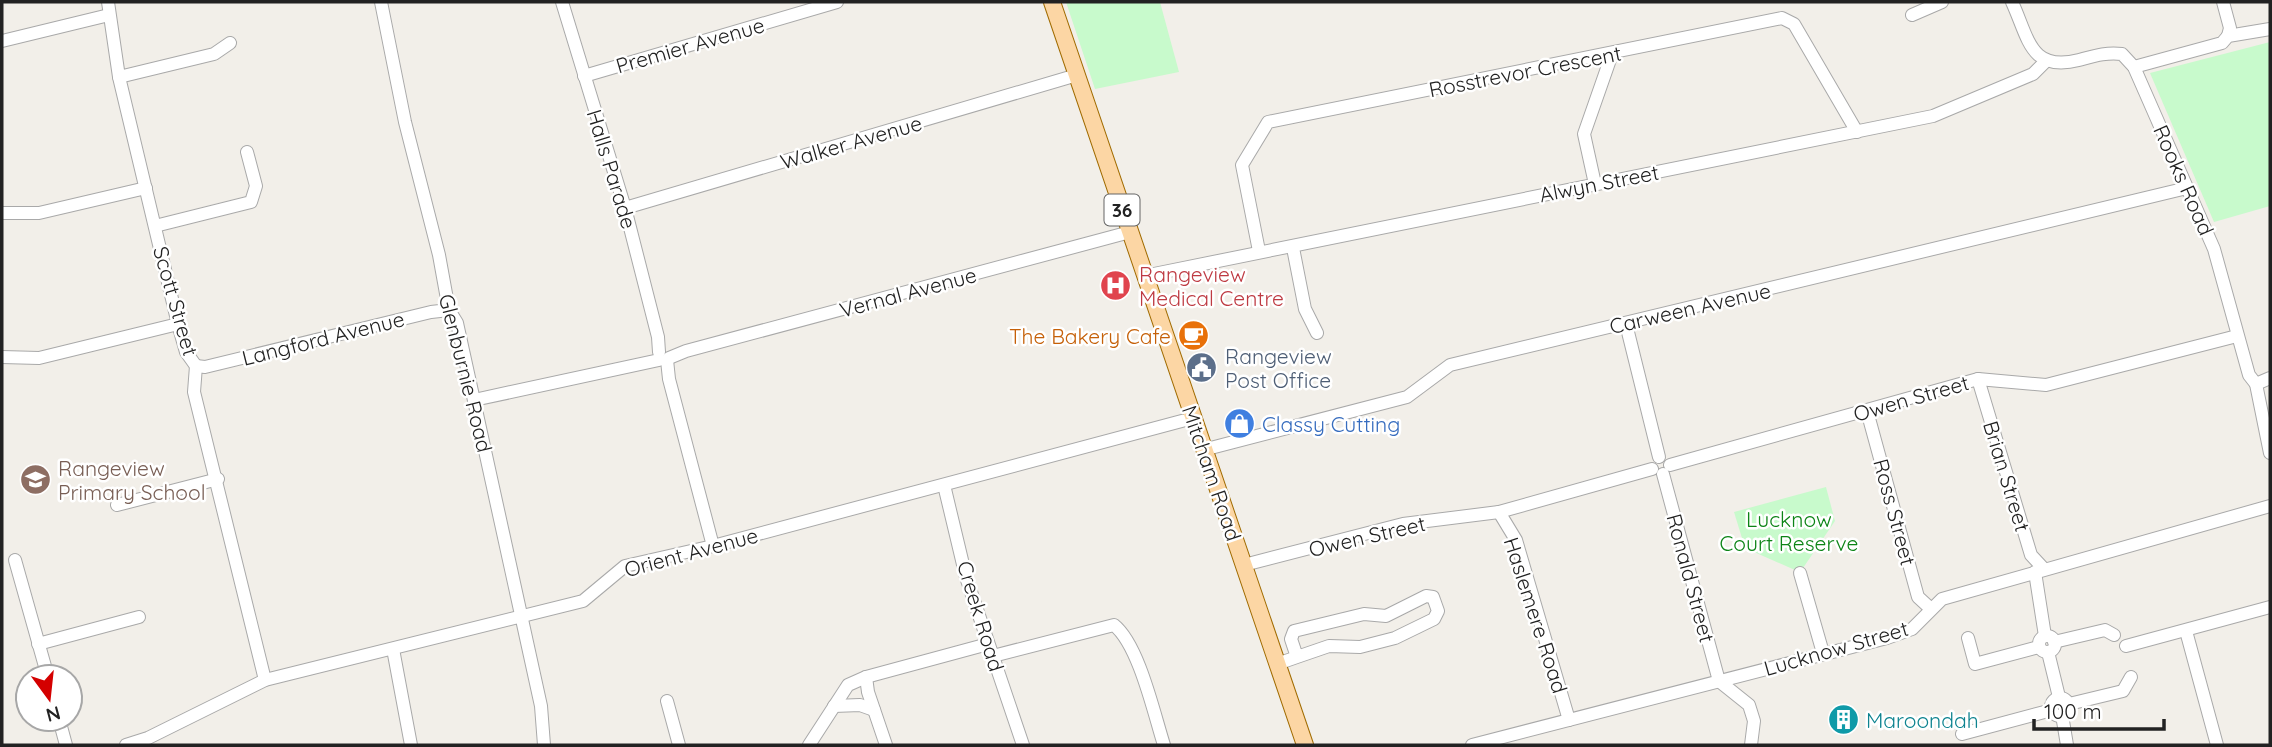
<svg xmlns="http://www.w3.org/2000/svg" width="2272" height="747" font-family="Quicksand,sans-serif">
	<rect width="100%" height="100%" fill="#f2efe9"/>
	<!-- park -->
	<g fill="#c8facc">
		<polygon points="1066,2 1160,2 1179,72 1095,89"/>
		<polygon points="2270,42 2270,206 2214,222 2150,73"/>
		<polygon points="1826,487 1835,521 1803,568 1795,570 1745,548 1734,512"/>
	</g>
	<g fill="none" stroke-linecap="round" stroke-linejoin="round">
		<defs>
			<g id="minor">
				<polyline points="108,2 119,77 178,324 186,352 196,366"/>
				<polyline points="381,2 405,122 439,255 449,310 457,323 541,706 544,745"/>
				<polyline points="562,2 625,208 658,337 659,352"/>
				<path d="M2012,2C2029,39 2030,72 2079,60C2094,56 2106,52 2122,54L2134,67L2214,249L2249,375L2256,384L2270,453"/>
				<polyline points="2223,2 2230,28 2228,36"/>
				<polyline points="1912,15 1942,2"/>
				<polyline points="2,41 109,15"/>
				<polyline points="2134,67 2222,43 2228,36 2270,29"/>
				<polyline points="584,76 837,2"/>
				<polyline points="119,77 214,54 230,43"/>
				<polyline points="1595,184 1584,134 1612,54"/>
				<polyline points="625,208 1077,75"/>
				<polyline points="2,213 39,213 146,188"/>
				<polyline points="155,226 251,202 256,186 247,152"/>
				<polyline points="1293,248 1305,309 1317,333"/>
				<polyline points="1259,251 1242,165 1268,122 1782,18 1794,24 1857,132"/>
				<polyline points="1144,276 1933,116 2033,74 2045,62"/>
				<polyline points="1626,324 1659,457"/>
				<polyline points="2,357 39,358 178,324"/>
				<polyline points="669,358 686,351 1130,232"/>
				<polyline points="667,360 669,379 713,546"/>
				<polyline points="196,366 194,392 265,680"/>
				<polyline points="196,366 205,367 431,312 449,310"/>
				<polyline points="1978,379 2031,555 2044,569"/>
				<polyline points="2256,384 2270,378"/>
				<polyline points="474,400 659,360"/>
				<polyline points="1867,411 1918,597 1931,609"/>
				<polyline points="1203,450 1407,397 1450,365 2187,188"/>
				<polyline points="1670,465 1978,379 2046,385 2237,336"/>
				<polyline points="1663,474 1719,681 1749,705 1754,721 1751,745"/>
				<polyline points="944,485 966,577 1023,745"/>
				<polyline points="117,505 218,479"/>
				<polyline points="1499,512 1516,540 1569,720"/>
				<polyline points="15,560 48,677"/>
				<polyline points="1244,565 1403,524 1499,512 1652,469"/>
				<polyline points="2035,572 2045,636"/>
				<polyline points="1800,573 1823,653"/>
				<polyline points="2186,631 2217,745"/>
				<circle cx="2047" cy="644" r="8"/>
				<polyline points="1968,638 1975,664 2039,647"/>
				<polyline points="2054,642 2105,630 2114,635"/>
				<polyline points="38,644 139,617"/>
				<polyline points="2126,646 2270,607"/>
				<polyline points="393,649 411,745"/>
				<polyline points="2048,652 2059,697"/>
				<path d="M993,656L1114,625C1139,645 1154,714 1164,745"/>
				<polyline points="1277,664 1297,657 1291,639 1294,631 1364,614 1386,616 1426,596 1433,597 1438,611 1434,619 1395,638 1360,647 1329,646 1297,657"/>
				<polyline points="866,677 868,692 886,745"/>
				<circle cx="2060" cy="707" r="9"/>
				<polyline points="667,701 679,745"/>
				<polyline points="2069,704 2123,691 2131,677"/>
				<polyline points="834,706 860,705 874,710"/>
				<polyline points="2062,715 2067,745"/>
				<polyline points="59,719 66,745"/>
				<polyline points="1962,734 2052,710"/>
				<polyline points="126,745 148,738 265,680 583,601 625,566 713,546 1193,418"/>
				<polyline points="809,745 848,685 866,677 988,644"/>
				<polyline points="1472,745 1887,638 1912,629 1942,599 2270,506"/>
			</g>
			<polyline id="major" points="1052,2 1305,745"/>
		</defs>
		<!-- minor casing -->
		<use href="#minor" stroke="#a9a9a9" stroke-width="14"/>
		<!-- major casing -->
		<use href="#major" stroke="#a06b00" stroke-width="18"/>
		<!-- minor -->
		<use href="#minor" stroke="#fff" stroke-width="12"/>
		<!-- major -->
		<use href="#major" stroke="#fcd6a4" stroke-width="16"/>
	</g>
	<!-- icons -->
	<defs>
		<symbol id="hospital-disc" viewBox="-11 -11 22 22"><circle r="9.5" fill="#e0444e" stroke="#fff"/><path d="M-5-5h3v3.5h4V-5h3V5h-3V1.5h-4V5h-3Z" fill="#fff"/></symbol>
		<symbol id="cafe-disc" viewBox="-11 -11 22 22"><circle r="9.5" fill="#e8710a" stroke="#fff"/><path d="M-5.5-4.5H6V0H3Q3 3.5 0 3.5H-2.5Q-5.5 3.5-5.5 0ZM3-3.2v2h1.7v-2ZM-6 4.5H4V6H-6Z" fill="#fff"/></symbol>
		<symbol id="civic-disc" viewBox="-11 -11 22 22"><circle r="9.5" fill="#5c6f8a" stroke="#fff"/><path d="M-.6-6.5H3V-4.5H.6V-3L4-1V1h2V6H-6V1h2V-1L-.6-3ZM-1.2 2.5V6h2.4V2.5Z" fill="#fff"/></symbol>
		<symbol id="shop-disc" viewBox="-11 -11 22 22"><circle r="9.5" fill="#3f7fe0" stroke="#fff"/><path d="M-5-2.5h2.3a2.7 3.5 0 0 1 5.4 0H5L5.5 6h-11ZM-1.5-2.5h3a1.5 2.3 0 0 0-3 0Z" fill="#fff"/></symbol>
		<symbol id="school-disc" viewBox="-11 -11 22 22"><circle r="9.5" fill="#8d6e63" stroke="#fff"/><path d="M0-5L7-2L0 1L-7-2ZM-4 1L0 2.5L4 1V4Q0 6-4 4Z" fill="#fff"/></symbol>
		<symbol id="building-disc" viewBox="-11 -11 22 22"><circle r="9.5" fill="#0f9aa8" stroke="#fff"/><path d="M-4-6H4V6H1V3H-1V6H-4ZM-2.5-4.3h1.7v1.8h-1.7ZM.8-4.3h1.7v1.8H.8ZM-2.5-1h1.7V.8h-1.7ZM.8-1h1.7V.8H.8Z" fill="#fff"/></symbol>
	</defs>
	<g fill-rule="evenodd">
		<use href="#hospital-disc" x="1098" y="268" width="35" height="35"/>
		<use href="#cafe-disc" x="1176" y="318" width="35" height="35"/>
		<use href="#civic-disc" x="1184" y="350" width="35" height="35"/>
		<use href="#shop-disc" x="1222" y="406" width="35" height="35"/>
		<use href="#school-disc" x="18" y="462" width="35" height="35"/>
		<use href="#building-disc" x="1826" y="702" width="35" height="35"/>
	</g>
	<g text-anchor="middle" dominant-baseline="central" stroke-width="5" stroke-linejoin="round" paint-order="stroke">
		<!-- shield labels -->
		<rect fill="#fff" stroke="#646464" stroke-width="2" x="1104.5" y="194.5" width="35" height="31" rx="5"/>
		<g font-size="19" font-weight="bold" fill="#222">
			<text x="1122" y="210">36</text>
		</g>
		<!-- street labels -->
		<g font-size="21" fill="#222" stroke="#fff">
			<text transform="translate(690 45) rotate(-16)">Premier Avenue</text>
			<text transform="translate(1525 71) rotate(-11)">Rosstrevor Crescent</text>
			<text transform="translate(851 142) rotate(-16)">Walker Avenue</text>
			<text transform="translate(612 169) rotate(73)">Halls Parade</text>
			<text transform="translate(2184 180) rotate(66)">Rooks Road</text>
			<text transform="translate(1599 183) rotate(-11)">Alwyn Street</text>
			<text transform="translate(908 292) rotate(-15)">Vernal Avenue</text>
			<text transform="translate(176 301) rotate(74)">Scott Street</text>
			<text transform="translate(1690 308) rotate(-13)">Carween Avenue</text>
			<text transform="translate(323 338) rotate(-14)">Langford Avenue</text>
			<text transform="translate(466 373) rotate(76)">Glenburnie Road</text>
			<text transform="translate(1911 398) rotate(-16)">Owen Street</text>
			<text transform="translate(1212 473) rotate(71)">Mitcham Road</text>
			<text transform="translate(2007 476) rotate(73)">Brian Street</text>
			<text transform="translate(1895 512) rotate(75)">Ross Street</text>
			<text transform="translate(1367 536) rotate(-13)">Owen Street</text>
			<text transform="translate(691 552) rotate(-15)">Orient Avenue</text>
			<text transform="translate(1691 578) rotate(75)">Ronald Street</text>
			<text transform="translate(1536 615) rotate(72)">Haslemere Road</text>
			<text transform="translate(981 616) rotate(73)">Creek Road</text>
			<text transform="translate(1836 648) rotate(-16)">Lucknow Street</text>
		</g>
		<!-- health labels -->
		<g font-size="21" fill="#be3a42" stroke="#fff" text-anchor="start">
			<text x="1139" y="274">Rangeview<tspan x="1139" dy="24">Medical Centre</tspan></text>
		</g>
		<!-- food labels -->
		<g font-size="21" fill="#c56008" stroke="#fff" text-anchor="end">
			<text x="1171" y="336">The Bakery Cafe</text>
		</g>
		<!-- service labels -->
		<g font-size="21" fill="#4e5e75" stroke="#fff" text-anchor="start">
			<text x="1225" y="356">Rangeview<tspan x="1225" dy="24">Post Office</tspan></text>
		</g>
		<!-- shop labels -->
		<g font-size="21" fill="#366cbe" stroke="#fff" text-anchor="start">
			<text x="1262" y="424">Classy Cutting</text>
		</g>
		<!-- education labels -->
		<g font-size="21" fill="#785e54" stroke="#fff" text-anchor="start">
			<text x="58" y="468">Rangeview<tspan x="58" dy="24">Primary School</tspan></text>
		</g>
		<!-- park labels -->
		<g font-size="21" fill="#0c8416" stroke="#fff">
			<text x="1789" y="519">Lucknow<tspan x="1789" dy="24">Court Reserve</tspan></text>
		</g>
		<!-- culture labels -->
		<g font-size="21" fill="#0d838f" stroke="#fff" text-anchor="start">
			<text x="1866" y="720">Maroondah</text>
		</g>
	</g>
	<!-- border -->
	<rect width="2272" height="747" fill="none" stroke="#222222" stroke-width="7"/>
	<!-- north arrow -->
	<g transform="translate(49 698) rotate(165)"><circle r="33" fill="#ffffff" stroke="#a7a7a7" stroke-width="2"/>
	<path d="M0-5L12 26L0 18L-12 26Z" fill="#d40000"/>
	<text y="-10" font-size="19" font-weight="bold" text-anchor="middle" fill="#222222">N</text>
	</g>
	<!-- scale -->
	<path d="M2034 719v10h130v-10" fill="none" stroke="#222222" stroke-width="3.5"/>
	<text x="2044" y="719" font-size="21" fill="#222222" stroke="#ffffff" stroke-width="5" paint-order="stroke">100 m</text>
</svg>
